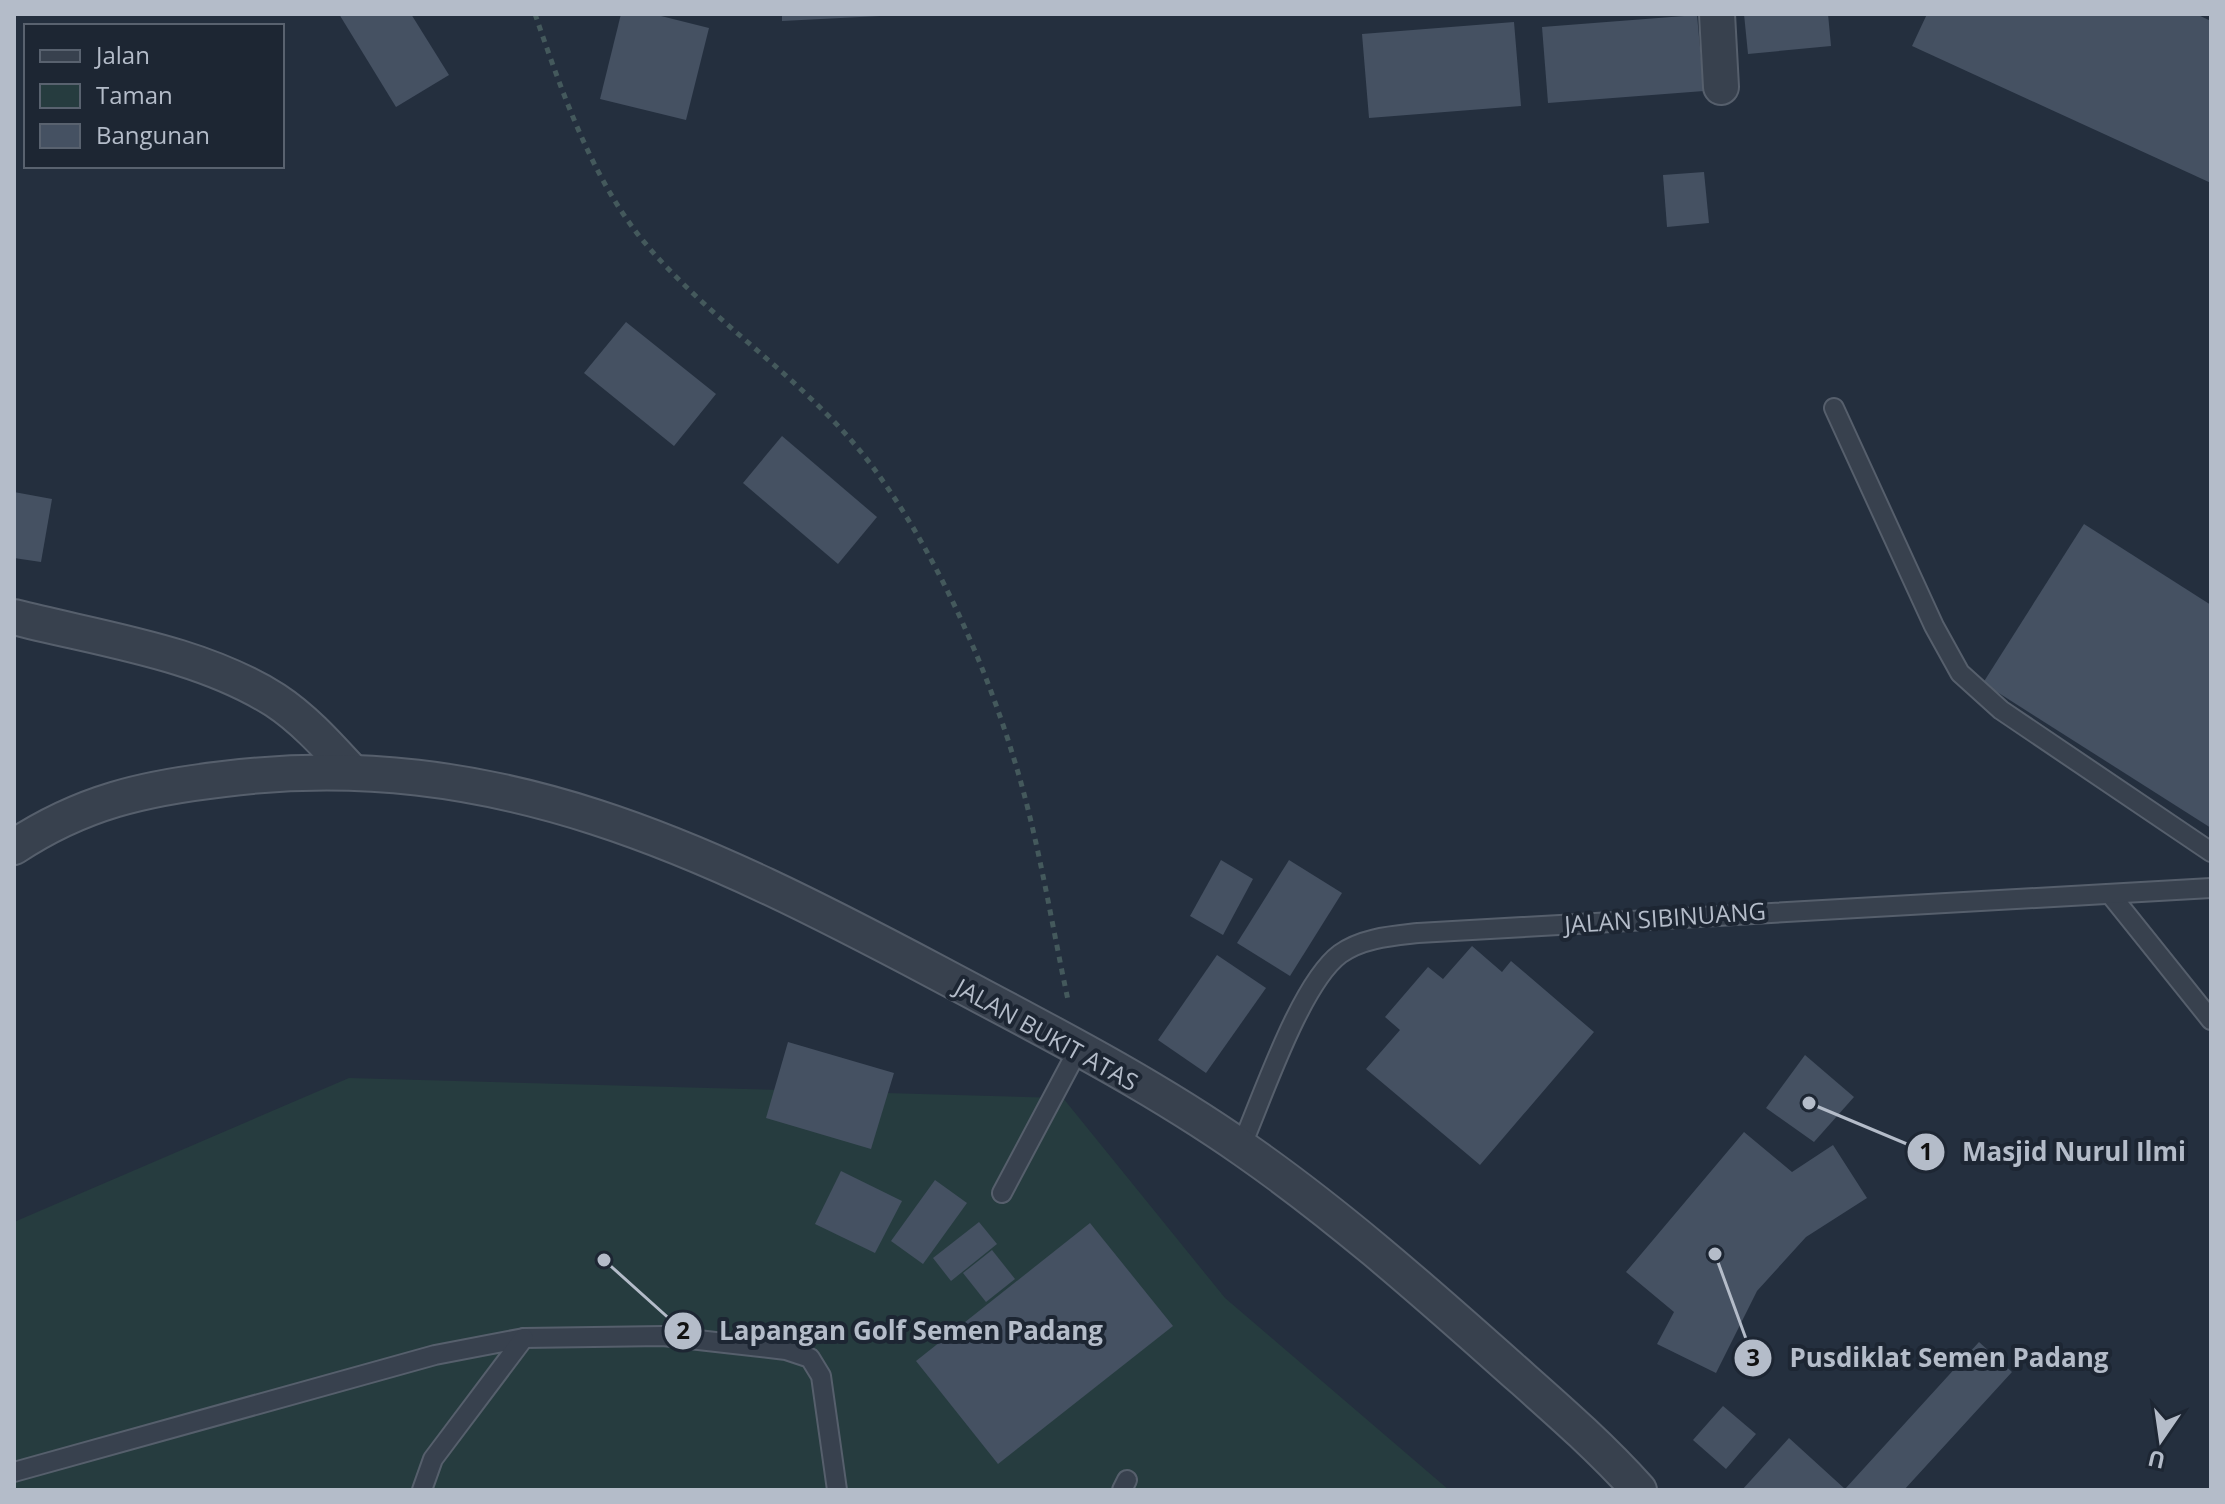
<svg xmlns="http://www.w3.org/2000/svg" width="2225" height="1504" font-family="'Open Sans',sans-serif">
	<rect width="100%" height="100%" fill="#242f3e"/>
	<!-- green -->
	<polygon fill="#263c3f" points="349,1078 1063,1098 1225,1298 1449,1490 14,1490 14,1222"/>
	<!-- building -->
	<g fill="#455162">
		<polygon points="339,14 411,14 449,75 396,107"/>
		<polygon points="621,14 653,14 709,28 686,120 600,99"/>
		<polygon points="782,14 879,14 880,16 782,21"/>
		<polygon points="1744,14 1828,14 1831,46 1748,54"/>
		<polygon points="1927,14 2196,14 2211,21 2211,183 1912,46"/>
		<polygon points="1697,15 1704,91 1548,103 1542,27"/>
		<polygon points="1514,22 1521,106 1369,118 1362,34"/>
		<polygon points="1704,172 1709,223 1667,227 1663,175"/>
		<polygon points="626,322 716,394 674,446 584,373"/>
		<polygon points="782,436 877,517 838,564 743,483"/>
		<polygon points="14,492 52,499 41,562 14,558"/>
		<polygon points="2084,524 2211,605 2211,828 1983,683"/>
		<polygon points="1221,860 1253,879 1223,935 1190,916"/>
		<polygon points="1289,860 1342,893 1290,976 1237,943"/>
		<polygon points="1472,946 1502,972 1511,961 1594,1032 1480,1165 1366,1069 1400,1030 1385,1017 1428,967 1443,979"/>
		<polygon points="1217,955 1266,988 1206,1073 1158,1040"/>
		<polygon points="788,1042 894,1073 871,1149 766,1118"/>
		<polygon points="1805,1055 1854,1097 1814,1142 1766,1108"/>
		<polygon points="1744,1132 1792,1172 1833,1145 1867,1198 1806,1237 1757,1291 1716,1373 1657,1344 1674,1312 1626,1272"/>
		<polygon points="841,1171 902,1201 875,1253 815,1224"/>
		<polygon points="935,1180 967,1203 923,1264 891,1241"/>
		<polygon points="979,1222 997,1244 951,1281 933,1258"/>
		<polygon points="1090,1223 1173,1326 998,1464 916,1361"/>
		<polygon points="992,1250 1015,1279 986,1302 963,1273"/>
		<polygon points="1979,1342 2012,1372 1904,1490 1742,1490 1789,1438 1845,1489"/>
		<polygon points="1723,1406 1756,1434 1726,1469 1693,1440"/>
	</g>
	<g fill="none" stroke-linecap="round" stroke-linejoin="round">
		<defs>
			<g id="lane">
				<polyline points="1834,408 1934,626 1960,673 2001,710 2211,852"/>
				<polyline points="2110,894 2211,1020"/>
				<path d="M1241,1147C1262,1099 1300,984 1340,954C1362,938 1392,936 1418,933L2211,888"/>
				<polyline points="1002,1193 1079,1048"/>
				<polyline points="14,1472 435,1355 524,1338 663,1336 786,1350 810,1358 821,1376 837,1490"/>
				<polyline points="422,1490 433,1459 524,1338"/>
				<polyline points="1122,1490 1127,1480"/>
			</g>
			<g id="street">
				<polyline points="1717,14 1721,87"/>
				<path d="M14,617C100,639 199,652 275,700C304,719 328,746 351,771"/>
				<path d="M14,847C82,802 145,788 224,779C495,745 706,850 938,973C1041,1028 1148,1082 1245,1150C1334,1212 1416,1284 1497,1356C1545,1399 1595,1441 1639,1490"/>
			</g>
		</defs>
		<!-- lane casing -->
		<use href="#lane" stroke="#565f6c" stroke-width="22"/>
		<!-- street casing -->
		<use href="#street" stroke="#565f6c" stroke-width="38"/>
		<!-- path -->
		<path stroke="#44595c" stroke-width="5" stroke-dasharray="6 6" stroke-linecap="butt" d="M535,14C561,89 590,174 640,237C709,322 806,378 872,466C934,549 984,660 1014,759C1038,836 1051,921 1068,1000"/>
		<!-- lane -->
		<use href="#lane" stroke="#38414e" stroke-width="18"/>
		<!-- street -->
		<use href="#street" stroke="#38414e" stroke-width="34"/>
	</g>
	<g text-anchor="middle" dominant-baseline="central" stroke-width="8" stroke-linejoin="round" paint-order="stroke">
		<!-- street labels -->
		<g font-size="24" fill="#b4bcc9" stroke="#1d2633">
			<text transform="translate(1665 917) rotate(-4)">JALAN SIBINUANG</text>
			<text transform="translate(1047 1034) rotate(29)">JALAN BUKIT ATAS</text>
		</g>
	</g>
	<!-- callouts -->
	<path fill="none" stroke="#b4bcc9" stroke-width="3" d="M1809 1103L1926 1152M604 1260L683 1331M1715 1254L1753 1358"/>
	<g fill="#b4bcc9" stroke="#1d2633" stroke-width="3">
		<circle cx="1809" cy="1103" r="8"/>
		<circle cx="604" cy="1260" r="8"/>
		<circle cx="1715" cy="1254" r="8"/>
		<circle cx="1926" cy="1152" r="20"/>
		<circle cx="683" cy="1331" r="20"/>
		<circle cx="1753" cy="1358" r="20"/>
	</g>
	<g font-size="24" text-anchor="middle" font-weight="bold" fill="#111">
		<text x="1926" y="1160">1</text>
		<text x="683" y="1339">2</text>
		<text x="1753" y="1366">3</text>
	</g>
	<g font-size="26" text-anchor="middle" font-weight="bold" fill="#b4bcc9" stroke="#1d2633" stroke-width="8" stroke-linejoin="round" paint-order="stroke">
		<text x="2074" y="1161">Masjid Nurul Ilmi</text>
		<text x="911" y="1340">Lapangan Golf Semen Padang</text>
		<text x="1949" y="1367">Pusdiklat Semen Padang</text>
	</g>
	<!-- border -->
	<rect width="2225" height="1504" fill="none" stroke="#b4bcc9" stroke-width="32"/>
	<!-- legend -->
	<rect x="24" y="24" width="260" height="144" fill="#1d2633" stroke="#59626f" stroke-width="2"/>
	<rect x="40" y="50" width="40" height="12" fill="#38414e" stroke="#59626f" stroke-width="2"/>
	<text x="96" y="64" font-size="24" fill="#b4bcc9">Jalan</text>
	<rect x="40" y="84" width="40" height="24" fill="#263c3f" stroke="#59626f" stroke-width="2"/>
	<text x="96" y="104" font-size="24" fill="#b4bcc9">Taman</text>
	<rect x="40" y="124" width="40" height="24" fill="#455162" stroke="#59626f" stroke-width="2"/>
	<text x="96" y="144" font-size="24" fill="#b4bcc9">Bangunan</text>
	<!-- north arrow -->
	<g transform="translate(2161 1440) rotate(193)" stroke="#1d2633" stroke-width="6" paint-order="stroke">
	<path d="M0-6L14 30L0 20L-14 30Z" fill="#b4bcc9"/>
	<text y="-12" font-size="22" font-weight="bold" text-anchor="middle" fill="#b4bcc9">U</text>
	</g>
</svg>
